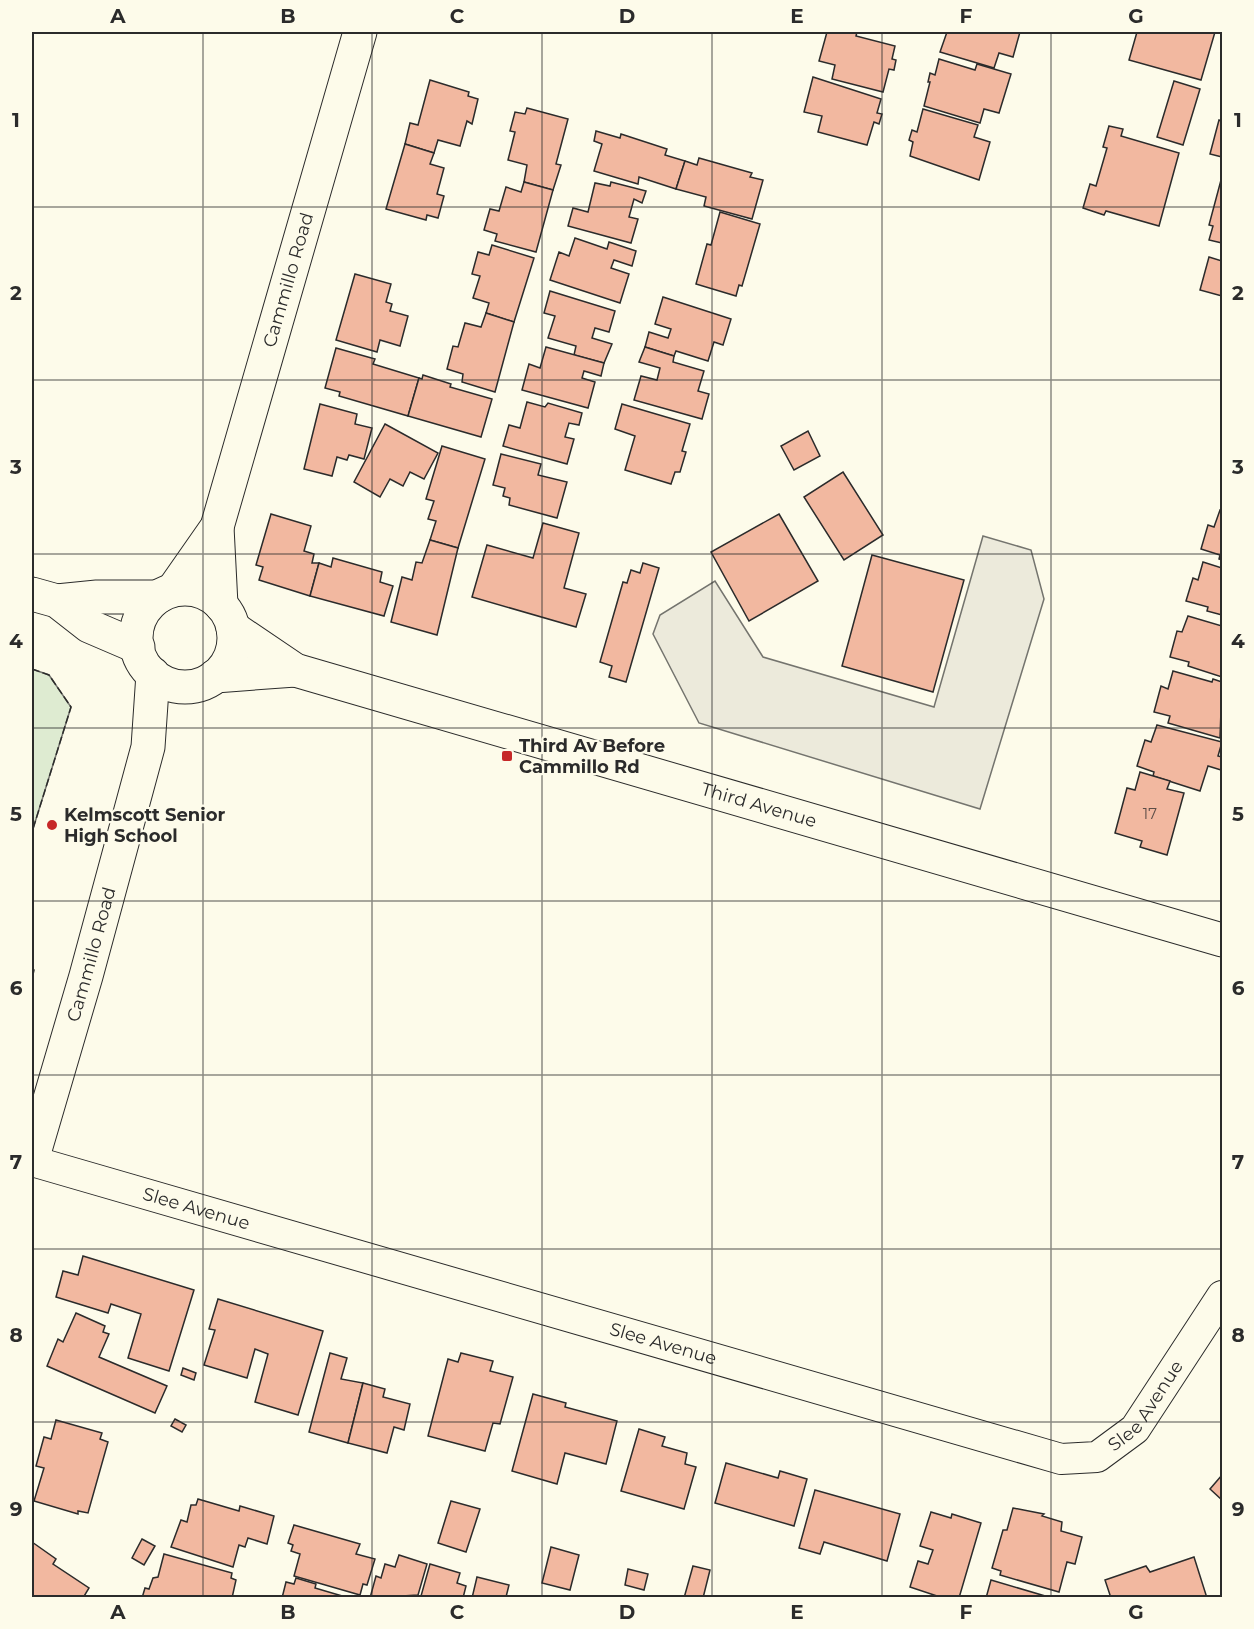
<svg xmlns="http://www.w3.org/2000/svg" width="1254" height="1629" font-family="Montserrat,sans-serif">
	<rect width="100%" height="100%" fill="#fdfbea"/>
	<!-- green -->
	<polygon fill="#deebd1" stroke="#74746e" stroke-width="1.5" points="32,669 49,675 71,707 32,832"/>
	<!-- parking -->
	<polygon fill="#eceadb" stroke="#74746e" stroke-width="1.5" points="983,536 1031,550 1044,599 980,809 699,723 653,634 660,615 715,581 763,657 934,707"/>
	<!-- building -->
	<g fill="#f2b8a0" stroke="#2b2b2b" stroke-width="1.5">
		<polygon points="827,32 857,32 856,36 895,46 892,59 896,60 894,70 889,69 883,92 832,79 835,65 819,61"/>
		<polygon points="947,32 1020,32 1013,57 999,53 994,68 940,52"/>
		<polygon points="1137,32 1215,32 1201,80 1129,60"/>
		<polygon points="939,59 975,70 977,64 1011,74 999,113 984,109 980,123 924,106 930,82 928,82 930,73 935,75"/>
		<polygon points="813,77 881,99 877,113 882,114 879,124 874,122 867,145 818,132 822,116 804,112"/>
		<polygon points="430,80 469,92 468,96 478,99 472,124 467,121 460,146 438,140 434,153 405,144 410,123 418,125"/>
		<polygon points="1174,81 1200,89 1183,145 1157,137"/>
		<polygon points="527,108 568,119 556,164 561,165 553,190 524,182 527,165 508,160 515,132 510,131 515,112 525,114"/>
		<polygon points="923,109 978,125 974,137 990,142 979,180 910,156 913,142 909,140 912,130 917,132"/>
		<polygon points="1219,120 1222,121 1222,157 1210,154"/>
		<polygon points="1109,126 1123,129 1121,136 1179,153 1159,226 1106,211 1104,215 1083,208 1090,184 1096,186 1107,148 1103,147"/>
		<polygon points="596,131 620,138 621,134 667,149 665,155 685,161 676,189 639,177 638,184 594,171 602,144 594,141"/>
		<polygon points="405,144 434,153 430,164 444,168 437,194 444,196 438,218 427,215 426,220 386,209"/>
		<polygon points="699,158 752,173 750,177 763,180 752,219 704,206 706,197 676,189 685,161 697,165"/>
		<polygon points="1221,180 1222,180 1222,243 1209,240 1213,226 1209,225"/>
		<polygon points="524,182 553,190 536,252 495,241 497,234 484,230 490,209 499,211 506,187 521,192"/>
		<polygon points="611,182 646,191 642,203 634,199 629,217 638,219 631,243 568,226 573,208 588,212 595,183 610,186"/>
		<polygon points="720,212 760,224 742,286 739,285 736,296 696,284 707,244 711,245"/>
		<polygon points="575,238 607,249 609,242 636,251 632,266 614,260 611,268 629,274 620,303 550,280 559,252 569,256"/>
		<polygon points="492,245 534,258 514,322 486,313 489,303 473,298 480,276 472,274 478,252 489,255"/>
		<polygon points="1209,257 1222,261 1222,296 1200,290"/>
		<polygon points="355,274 391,284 386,302 392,304 390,311 408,316 400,346 380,340 377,352 336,340"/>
		<polygon points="550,291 615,311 609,332 595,328 592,338 612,344 604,363 574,355 576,346 548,338 555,316 544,313"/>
		<polygon points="663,297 731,319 723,345 714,342 708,361 676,351 674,356 645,347 649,332 668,338 671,329 655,324"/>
		<polygon points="486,313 514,322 495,392 462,382 463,374 447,369 453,346 458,347 465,323 481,327"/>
		<polygon points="546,347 604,363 601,376 584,371 582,378 595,382 588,408 522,390 529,364 540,368"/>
		<polygon points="645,347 674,356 673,362 704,371 698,391 709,394 702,419 634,400 641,376 657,380 660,368 639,362"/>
		<polygon points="336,348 375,359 373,364 419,378 408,416 339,396 340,392 325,388"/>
		<polygon points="423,375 451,384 450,387 492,399 481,437 408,416 419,378 422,379"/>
		<polygon points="527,402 545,407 548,403 582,413 579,425 569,423 565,437 574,439 567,464 503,446 509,425 520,428"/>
		<polygon points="320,404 357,414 355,424 372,428 364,459 349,455 347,460 337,457 332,476 304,469"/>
		<polygon points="622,404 690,424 682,451 686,452 680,472 675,472 671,484 625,470 635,436 615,429"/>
		<polygon points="385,424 438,453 424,479 410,472 403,486 390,479 380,497 354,482"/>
		<polygon points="808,431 820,456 794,470 781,446"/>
		<polygon points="442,446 485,459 458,548 430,540 436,521 428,519 434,501 426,499"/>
		<polygon points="501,454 541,464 538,475 567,482 557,518 509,505 510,498 503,496 505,488 493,485"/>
		<polygon points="843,472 883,535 844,560 804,497"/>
		<polygon points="1220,510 1222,511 1222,560 1219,559 1220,555 1201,549 1208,525 1214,527"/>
		<polygon points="271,514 311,526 304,551 314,554 312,563 319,563 310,596 259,580 263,567 256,565"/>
		<polygon points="779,514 818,581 749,621 711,552"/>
		<polygon points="543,523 579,533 564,588 586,594 576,627 472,597 487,545 533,558"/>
		<polygon points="430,540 458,548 437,635 391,622 402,577 412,580 416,562 422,563"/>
		<polygon points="872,555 964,580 933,692 842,666"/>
		<polygon points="333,558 382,572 380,582 393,586 384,616 310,596 319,563 331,567"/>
		<polygon points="1203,562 1222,568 1222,615 1207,611 1208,607 1186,601 1193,578 1198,580"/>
		<polygon points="643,563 659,568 626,682 609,677 612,666 600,662 623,582 627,583 631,570 640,573"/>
		<polygon points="1188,616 1222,626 1222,677 1188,666 1189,662 1170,657 1177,631 1182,632"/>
		<polygon points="1173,671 1212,682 1213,679 1222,682 1220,738 1168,723 1170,716 1154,712 1161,686 1168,689"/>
		<polygon points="1157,725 1222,742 1218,756 1222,757 1221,770 1208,766 1200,791 1153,776 1154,772 1137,766 1145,740 1151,742"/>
		<polygon points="1140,772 1170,781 1167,789 1184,793 1167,855 1140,847 1142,841 1115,833 1127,788 1135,790"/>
		<polygon points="83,1256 194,1290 169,1371 128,1358 141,1314 111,1304 108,1313 56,1297 63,1271 78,1275"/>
		<polygon points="218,1299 323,1331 298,1415 255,1402 268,1354 255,1349 247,1378 204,1365 215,1330 209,1329"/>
		<polygon points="76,1313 105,1326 103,1332 109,1334 99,1357 167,1386 155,1413 47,1366 58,1339 63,1342"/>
		<polygon points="330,1353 347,1358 341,1379 363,1383 348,1443 309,1432"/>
		<polygon points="461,1353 493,1361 490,1371 513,1377 500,1424 493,1423 485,1451 428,1436 448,1359 458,1362"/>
		<polygon points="183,1368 196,1373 194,1380 181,1375"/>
		<polygon points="363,1383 385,1389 383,1397 410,1404 404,1430 394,1427 387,1453 348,1443"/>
		<polygon points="533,1394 566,1403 565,1407 617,1421 606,1464 565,1453 557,1484 512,1471"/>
		<polygon points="175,1419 186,1425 182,1432 171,1426"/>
		<polygon points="56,1420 102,1433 100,1439 108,1442 88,1513 78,1511 78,1514 34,1501 44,1468 36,1466 44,1437 51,1439"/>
		<polygon points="639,1429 665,1437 662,1446 687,1453 685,1464 696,1467 684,1509 621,1491"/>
		<polygon points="726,1463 778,1478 780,1471 807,1479 794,1526 715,1503"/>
		<polygon points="1222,1475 1222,1500 1210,1489"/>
		<polygon points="815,1490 900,1514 887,1561 824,1542 820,1554 799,1548"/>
		<polygon points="198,1499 239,1511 240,1506 274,1516 267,1544 248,1538 245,1547 239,1545 233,1567 171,1547 181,1520 187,1522 191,1505 196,1505"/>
		<polygon points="451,1501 480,1509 466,1552 438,1543"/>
		<polygon points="1013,1508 1044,1514 1042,1516 1062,1522 1061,1531 1082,1537 1075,1564 1067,1562 1059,1592 1000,1575 1001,1571 992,1568 1003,1530 1007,1530"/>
		<polygon points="931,1512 951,1518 952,1514 981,1523 959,1598 943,1598 910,1587 918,1561 928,1564 933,1550 920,1546"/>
		<polygon points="294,1525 360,1544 356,1554 375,1559 367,1585 363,1584 360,1595 294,1576 300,1554 291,1551 293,1545 288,1543"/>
		<polygon points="142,1539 155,1546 144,1565 132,1558"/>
		<polygon points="32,1542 56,1559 53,1564 89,1588 83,1598 32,1598"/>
		<polygon points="551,1547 579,1555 570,1590 542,1583"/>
		<polygon points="164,1554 232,1573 231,1578 236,1580 232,1598 142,1598 145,1588 149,1589 153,1578 158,1577"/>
		<polygon points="399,1555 427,1564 418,1595 370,1598 376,1576 381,1578 385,1564 395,1567"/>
		<polygon points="1194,1557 1207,1598 1111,1598 1105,1580 1146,1566 1150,1572"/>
		<polygon points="430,1564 460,1573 457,1583 466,1586 463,1598 421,1596"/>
		<polygon points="693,1566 710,1570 703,1598 684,1598"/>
		<polygon points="628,1569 648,1574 644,1590 625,1585"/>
		<polygon points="477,1577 509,1585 506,1597 509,1598 472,1598"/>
		<polygon points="296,1578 316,1584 315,1588 349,1598 282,1598 286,1582 294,1584"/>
		<polygon points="991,1580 1052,1598 986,1598"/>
	</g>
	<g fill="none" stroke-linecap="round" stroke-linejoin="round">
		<defs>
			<g id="street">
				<path id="s1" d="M32,1161L1061,1459L1097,1457L1135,1429L1222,1296"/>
			</g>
			<g id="secondary">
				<polyline points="217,527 221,605"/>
				<circle cx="185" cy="638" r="49"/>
				<path id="s2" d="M173,590L217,527L360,32"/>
				<polyline points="32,594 57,601 89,626 138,647"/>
				<polyline points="57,601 97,597 158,597"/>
				<path id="s3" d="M233,628L295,670L1222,940"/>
				<polyline points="215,676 295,670"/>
				<path id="s4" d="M32,1160L86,976L148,747L153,674"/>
			</g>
		</defs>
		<!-- street casing -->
		<use href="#street" stroke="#2b2b2b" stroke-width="32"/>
		<!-- secondary casing -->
		<use href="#secondary" stroke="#2b2b2b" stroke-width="35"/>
		<!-- street -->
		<use href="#street" stroke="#fdfbea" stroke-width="30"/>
		<!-- secondary -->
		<use href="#secondary" stroke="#fdfbea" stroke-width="33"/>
		<!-- fence -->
		<g stroke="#2b2b2b" stroke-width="1.5" stroke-dasharray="8 3" stroke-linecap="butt">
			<polyline points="32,669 49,675 71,707 32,832"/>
			<polyline points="32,969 34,970 32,979"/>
		</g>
	</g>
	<!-- grid -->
	<path fill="none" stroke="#2b2b2b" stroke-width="1.5" stroke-opacity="0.55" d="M203,32V1598M372,32V1598M542,32V1598M712,32V1598M882,32V1598M1051,32V1598M32,207H1222M32,380H1222M32,554H1222M32,728H1222M32,901H1222M32,1075H1222M32,1249H1222M32,1422H1222"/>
	<!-- markers -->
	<g fill="#c62828" stroke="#fdfbea" stroke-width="2">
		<rect x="501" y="750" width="12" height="12" rx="3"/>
		<circle cx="52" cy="825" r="6"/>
	</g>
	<g text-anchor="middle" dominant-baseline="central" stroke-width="4.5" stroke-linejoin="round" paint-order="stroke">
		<!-- number labels -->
		<g font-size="15" fill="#5d4e48">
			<text x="1150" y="813">17</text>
		</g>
		<!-- street labels -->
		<g font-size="18" fill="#2b2b2b" stroke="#fdfbea">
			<text stroke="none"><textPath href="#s2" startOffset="334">Cammillo Road</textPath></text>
			<text stroke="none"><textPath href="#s3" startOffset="558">Third Avenue</textPath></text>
			<text stroke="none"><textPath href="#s4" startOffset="214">Cammillo Road</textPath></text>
			<text stroke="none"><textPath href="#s1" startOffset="171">Slee Avenue</textPath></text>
			<text stroke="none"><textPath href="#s1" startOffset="657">Slee Avenue</textPath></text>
			<text stroke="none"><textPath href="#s1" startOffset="1179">Slee Avenue</textPath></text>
		</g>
		<!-- poi labels -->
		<g font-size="18" font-weight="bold" fill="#2b2b2b" stroke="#fdfbea" text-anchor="start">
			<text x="519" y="746">Third Av Before<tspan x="519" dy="21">Cammillo Rd</tspan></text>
			<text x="64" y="815">Kelmscott Senior<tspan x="64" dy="21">High School</tspan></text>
		</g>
	</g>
	<!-- border -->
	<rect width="1254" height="1629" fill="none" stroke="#fdfbea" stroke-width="66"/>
	<rect x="33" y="33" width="1188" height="1563" fill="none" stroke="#2b2b2b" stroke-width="2"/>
	<g font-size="20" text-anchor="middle" font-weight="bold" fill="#2b2b2b">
		<text x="118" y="23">A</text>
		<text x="288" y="23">B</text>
		<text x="457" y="23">C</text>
		<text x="627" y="23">D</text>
		<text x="797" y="23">E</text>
		<text x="966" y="23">F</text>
		<text x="1136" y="23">G</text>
		<text x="16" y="127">1</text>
		<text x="1238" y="127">1</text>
		<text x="16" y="300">2</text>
		<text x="1238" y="300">2</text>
		<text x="16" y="474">3</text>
		<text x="1238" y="474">3</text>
		<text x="16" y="648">4</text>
		<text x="1238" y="648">4</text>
		<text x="16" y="821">5</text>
		<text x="1238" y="821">5</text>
		<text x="16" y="995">6</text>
		<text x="1238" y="995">6</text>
		<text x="16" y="1169">7</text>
		<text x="1238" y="1169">7</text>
		<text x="16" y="1342">8</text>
		<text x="1238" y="1342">8</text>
		<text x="16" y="1516">9</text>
		<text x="1238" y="1516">9</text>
		<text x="118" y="1619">A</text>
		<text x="288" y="1619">B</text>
		<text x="457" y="1619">C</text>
		<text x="627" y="1619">D</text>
		<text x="797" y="1619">E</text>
		<text x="966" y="1619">F</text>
		<text x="1136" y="1619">G</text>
	</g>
</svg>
